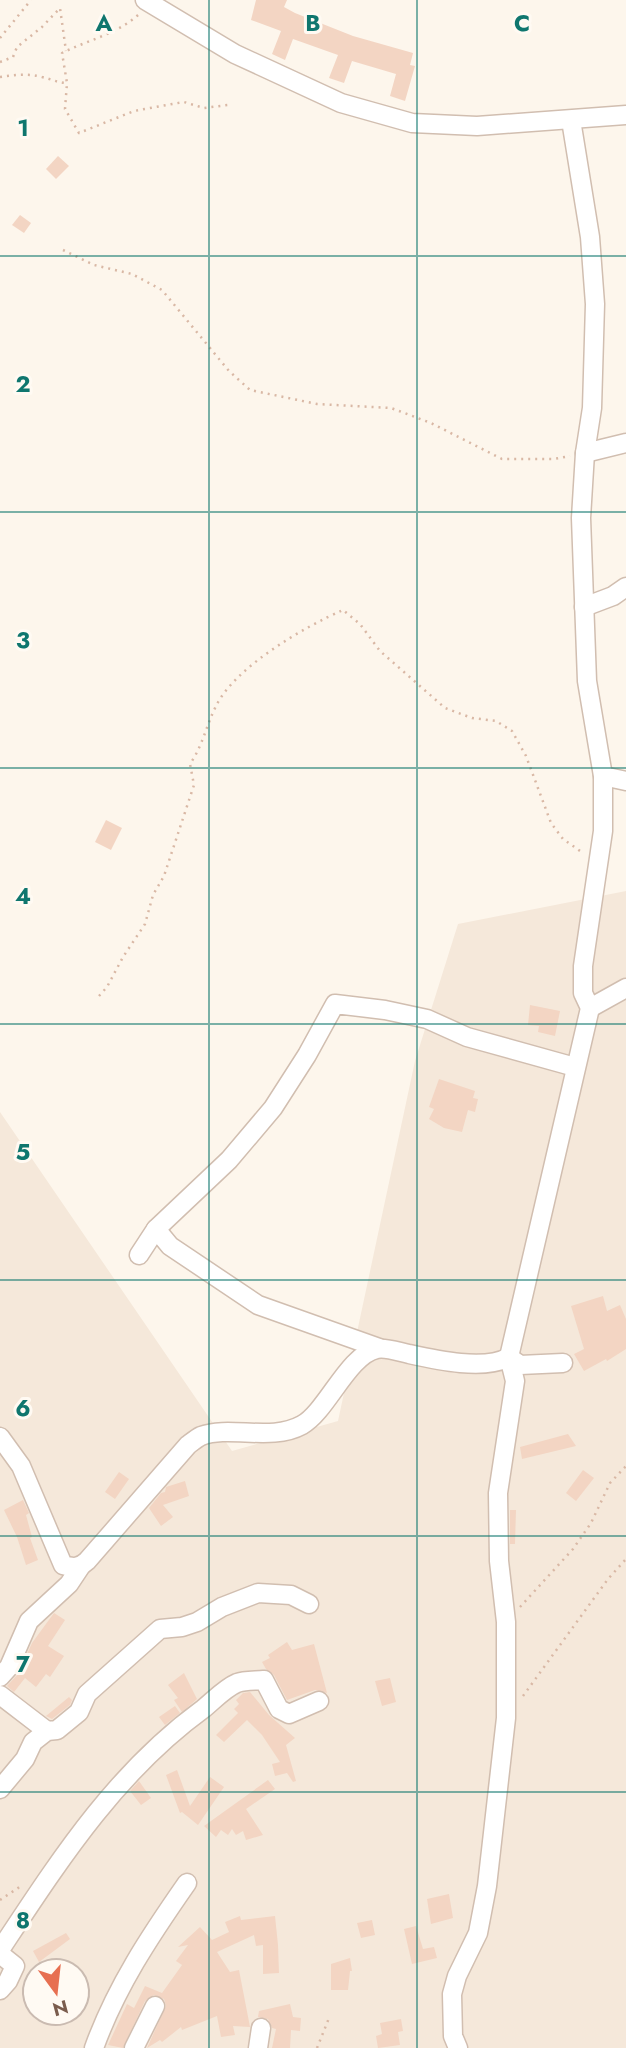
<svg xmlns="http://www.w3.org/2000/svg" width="626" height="2048" font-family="Jost,sans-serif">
	<rect width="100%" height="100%" fill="#fdf6ec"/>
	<!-- residential -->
	<path fill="#f5e8da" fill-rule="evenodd" d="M626,891V2048H0V1112L232,1451L338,1421L415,1061L458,924ZM35,1971H77V2013H35Z"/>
	<!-- building -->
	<g fill="#f3d5c3">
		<polygon points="256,0 287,0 284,7 295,13 353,36 413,53 410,65 415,66 405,101 390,96 396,74 352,61 344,83 329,78 338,55 293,39 285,60 272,54 281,31 251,20"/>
		<polygon points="58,156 69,166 56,179 46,169"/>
		<polygon points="20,215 31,223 24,233 12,225"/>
		<polygon points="106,820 122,828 111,850 95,842"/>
		<polygon points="530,1005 560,1011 555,1036 538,1032 539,1026 528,1025"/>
		<polygon points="439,1079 475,1091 473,1098 478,1099 475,1112 468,1110 462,1132 444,1128 429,1119 434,1109 429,1107"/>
		<polygon points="603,1296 607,1311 620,1305 626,1319 626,1349 607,1361 606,1359 584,1371 574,1354 584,1349 571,1306"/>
		<polygon points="568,1434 576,1446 522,1459 520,1447"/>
		<polygon points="583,1470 594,1478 576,1501 566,1493"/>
		<polygon points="119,1472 129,1479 115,1499 105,1492"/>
		<polygon points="185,1481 189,1496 163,1505 173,1517 161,1526 149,1508 161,1493 165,1492 166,1487"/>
		<polygon points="23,1500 29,1513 26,1515 32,1537 30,1538 38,1560 26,1565 17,1537 4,1510"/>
		<polygon points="510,1510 516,1510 515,1544 510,1544"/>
		<polygon points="54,1613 65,1620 48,1646 64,1656 50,1677 46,1674 36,1687 25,1678 14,1692 7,1686 18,1674 32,1643"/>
		<polygon points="287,1642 292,1650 314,1644 327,1693 315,1690 287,1700 274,1675 266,1669 262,1662 270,1658 268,1655"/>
		<polygon points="184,1673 197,1699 182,1712 174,1700 178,1698 168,1685"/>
		<polygon points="390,1678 396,1702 382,1706 375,1681"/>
		<polygon points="250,1692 269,1715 295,1738 286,1745 296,1781 293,1782 287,1773 275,1776 272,1764 280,1762 262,1735 247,1720 224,1742 216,1735 238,1713 234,1709 239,1704 236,1700 243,1693"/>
		<polygon points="69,1697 72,1700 70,1705 52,1719 46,1716"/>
		<polygon points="175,1706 180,1713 165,1725 159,1717"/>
		<polygon points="177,1770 190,1806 210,1777 224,1787 198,1825 182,1812 180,1813 166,1775"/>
		<polygon points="268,1780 275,1789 246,1809 263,1835 246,1840 243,1831 236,1835 232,1829 228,1835 221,1830 216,1837 204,1826"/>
		<polygon points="139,1781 151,1798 141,1805 130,1791"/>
		<polygon points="449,1894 453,1918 431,1924 427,1899"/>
		<polygon points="240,1916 241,1920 275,1916 278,1945 279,1973 263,1974 263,1945 256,1946 254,1935 217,1952 230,1972 239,1970 250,2027 233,2026 235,2035 221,2037 217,2016 182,2030 181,2027 162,2042 160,2040 147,2048 166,2006 164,1999 154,1995 145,2001 123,2048 108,2045 127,2004 134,2008 145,1986 162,1993 182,1965 176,1961 188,1945 178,1947 200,1927 212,1940 229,1932 225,1922"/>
		<polygon points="372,1920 375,1935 361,1938 357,1923"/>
		<polygon points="416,1926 423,1949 434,1947 437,1958 412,1964 404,1929"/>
		<polygon points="66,1933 70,1939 39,1962 33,1951"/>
		<polygon points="350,1958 352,1971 350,1971 348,1990 331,1990 331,1964"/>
		<polygon points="290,2004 293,2017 301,2018 300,2031 291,2030 290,2048 272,2048 276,2029 272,2028 268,2019 258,2017 259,2011"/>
		<polygon points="401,2019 403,2031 398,2032 400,2045 378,2048 376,2036 382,2034 380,2023"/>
	</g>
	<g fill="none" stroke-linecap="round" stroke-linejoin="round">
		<defs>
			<g id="minor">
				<polyline points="145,0 235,54 341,103 412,123 477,126 626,115"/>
				<polyline points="585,453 626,443"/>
				<polyline points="584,607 613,596 626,587"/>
				<polyline points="603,776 626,781"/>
				<polyline points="590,1008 626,988"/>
				<polyline points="156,1229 170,1246 258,1305 379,1348"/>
				<polyline points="139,1255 156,1229 229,1160 273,1108 307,1055 335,1004 385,1010 427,1019 467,1037 575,1067"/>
				<path d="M0,1437L21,1466L63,1565C74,1568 79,1568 87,1561L188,1445C192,1442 197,1438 201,1436C230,1425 271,1442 302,1425C327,1411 348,1355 377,1349C386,1347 399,1352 409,1354C436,1360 485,1371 509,1357L520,1365L563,1363"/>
				<polyline points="0,1677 9,1667 29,1621 69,1584 81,1566"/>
				<polyline points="0,1695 47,1731"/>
				<polyline points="0,1789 25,1759 33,1742 47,1731 57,1730 79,1712 87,1694 160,1629 182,1627 197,1622 222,1607 258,1593 291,1595 309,1604"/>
				<path d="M0,1950C59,1861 115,1773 203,1709C213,1701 225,1688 237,1683C245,1680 256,1681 264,1680L279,1709L289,1714L319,1701"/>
				<polyline points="0,1954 15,1966 8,1981 0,1990"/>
				<path d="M94,2048C116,1987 150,1936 187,1883"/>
				<polyline points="134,2048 155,2006"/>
				<polyline points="258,2048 261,2028"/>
				<polyline points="458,2048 453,2036 452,1994 457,1976 478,1933 487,1886 506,1718 506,1622 499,1561 498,1493 515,1381 509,1357 590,1008 583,993 583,966 603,831 603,776 587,681 581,518 585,453 592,408 595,304 590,237 571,120"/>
			</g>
		</defs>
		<!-- minor casing -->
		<use href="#minor" stroke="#d1beb0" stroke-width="21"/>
		<!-- path -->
		<g stroke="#d9b8a5" stroke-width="2.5" stroke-dasharray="2 5" stroke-linecap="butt">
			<path d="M138,15C117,34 88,40 62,53L67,83L65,109L79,133L134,111L161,106L184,102L204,108L228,105"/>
			<polyline points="0,38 31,0"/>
			<polyline points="0,62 13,57 17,47 42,27 60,8 66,51"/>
			<path d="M0,77C14,75 28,73 42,77C51,79 56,82 65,83"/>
			<polyline points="63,250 94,265 132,274 162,290 229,371 250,390 317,404 391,408 431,423 502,459 554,459 570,456"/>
			<path d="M99,996L107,987L123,957L145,924L153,895L164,876L194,785L190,764C203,745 206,726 216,706C235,667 304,627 343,610L360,624L380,651L445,708L472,718L496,721L512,731L526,756L551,823L563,839L583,853"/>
			<polyline points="520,1607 573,1549 591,1523 610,1483 626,1466"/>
			<polyline points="523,1696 608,1579 626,1559"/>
			<polyline points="0,1900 21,1886"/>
			<polyline points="317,2048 329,2018"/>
		</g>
		<!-- minor -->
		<use href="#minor" stroke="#fff" stroke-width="18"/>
	</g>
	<!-- grid -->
	<path fill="none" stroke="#0f766e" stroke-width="2" stroke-opacity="0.55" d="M209,0V2048M417,0V2048M0,256H626M0,512H626M0,768H626M0,1024H626M0,1280H626M0,1536H626M0,1792H626"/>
	<g font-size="23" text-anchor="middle" font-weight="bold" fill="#0f766e" stroke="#fffaf3" stroke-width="6" stroke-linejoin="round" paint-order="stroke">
		<text x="104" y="31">A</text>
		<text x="313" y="31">B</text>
		<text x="522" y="31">C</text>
		<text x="23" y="136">1</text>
		<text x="23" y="392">2</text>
		<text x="23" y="648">3</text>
		<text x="23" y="904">4</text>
		<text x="23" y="1160">5</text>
		<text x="23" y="1416">6</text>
		<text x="23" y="1672">7</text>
		<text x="23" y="1928">8</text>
	</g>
	<!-- north arrow -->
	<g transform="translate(56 1992) rotate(165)"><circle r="33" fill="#fffaf3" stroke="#cabbb1" stroke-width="2"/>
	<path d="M0-5L12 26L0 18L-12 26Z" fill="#e76f51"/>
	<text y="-10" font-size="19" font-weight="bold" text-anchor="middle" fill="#7a5c4d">N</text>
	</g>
</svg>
